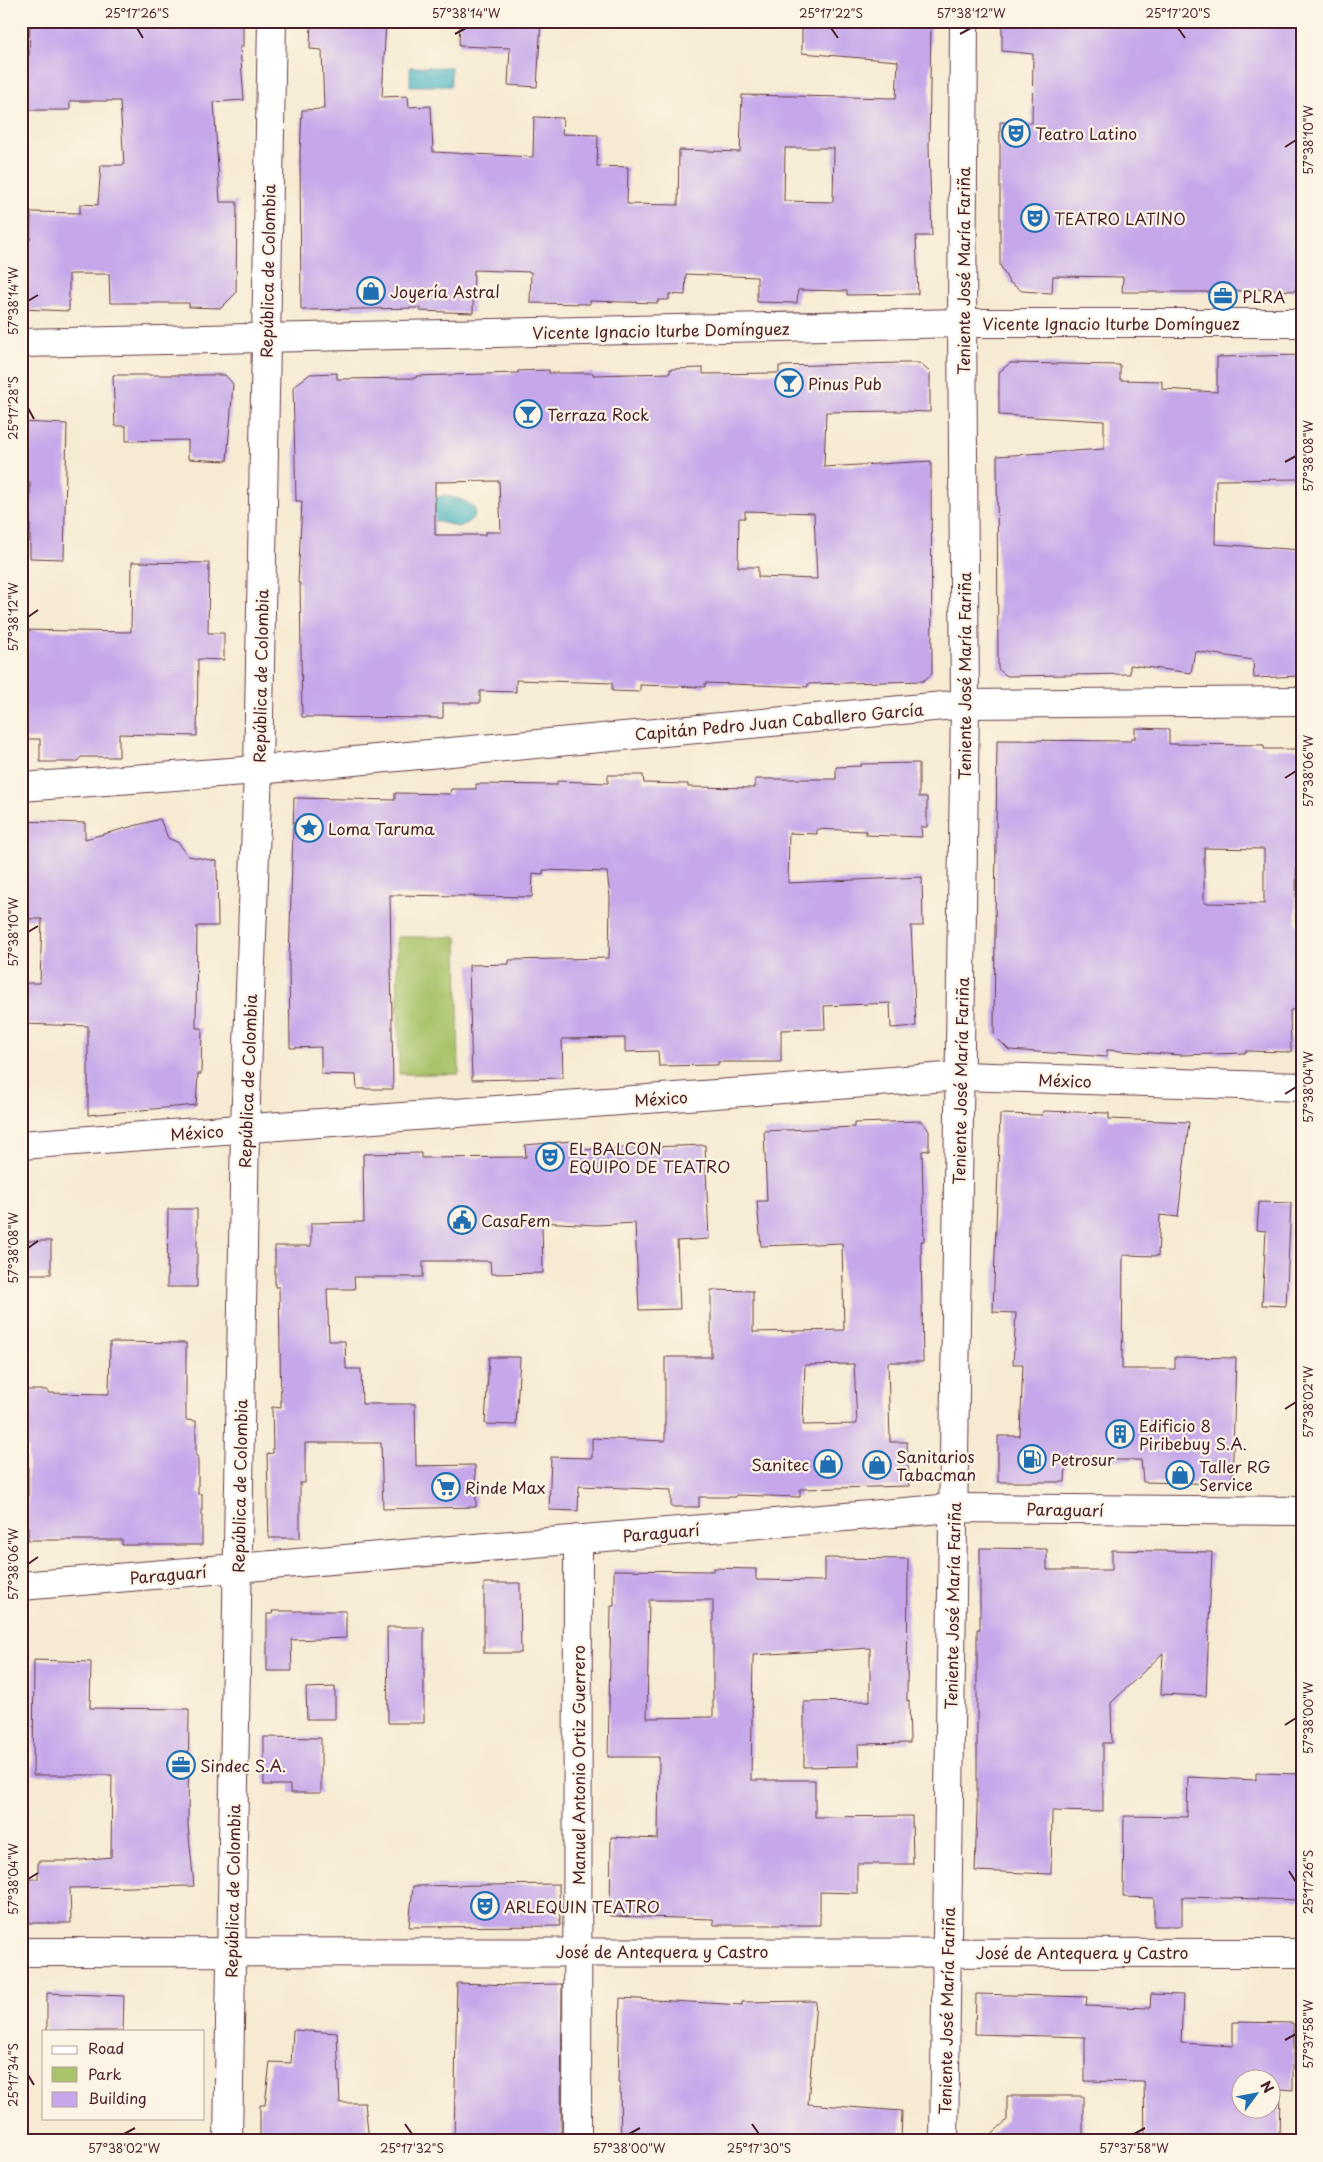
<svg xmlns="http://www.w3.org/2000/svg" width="1323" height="2162" font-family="'Playpen Sans',sans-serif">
	<rect width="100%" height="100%" fill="#fcf5e5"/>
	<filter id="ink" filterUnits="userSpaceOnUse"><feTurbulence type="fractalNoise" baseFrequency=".02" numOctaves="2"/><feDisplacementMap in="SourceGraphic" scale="10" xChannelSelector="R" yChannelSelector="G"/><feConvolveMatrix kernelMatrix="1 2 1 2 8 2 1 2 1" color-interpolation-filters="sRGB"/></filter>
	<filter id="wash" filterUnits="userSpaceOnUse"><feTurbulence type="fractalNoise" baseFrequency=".0096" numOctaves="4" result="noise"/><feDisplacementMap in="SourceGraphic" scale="20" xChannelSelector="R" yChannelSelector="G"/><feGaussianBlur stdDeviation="1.12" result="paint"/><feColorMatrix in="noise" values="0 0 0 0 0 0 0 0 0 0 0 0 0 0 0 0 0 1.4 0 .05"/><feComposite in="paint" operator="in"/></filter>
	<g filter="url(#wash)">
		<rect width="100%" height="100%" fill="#f6ead2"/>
		<!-- green -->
		<polygon fill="#a8c369" stroke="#79714a" points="397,937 457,937 459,1074 399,1074"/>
		<!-- water -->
		<g fill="#43b1c0" stroke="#466876">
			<rect x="410" y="67" width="41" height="19"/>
			<path d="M445,495C452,497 461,499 468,503C485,511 469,524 458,527L436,521L430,516V499Z"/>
		</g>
		<g id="blocks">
			<!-- building -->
			<g fill="#c5a7ea" fill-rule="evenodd">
				<polygon points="30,21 243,21 243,47 240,47 244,100 214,102 220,202 237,202 236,293 221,308 189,307 189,303 110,303 109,274 69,274 69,311 21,309 21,240 30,240 31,212 80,213 80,204 98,205 101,165 124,165 120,101 70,101 70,110 21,110 21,56 29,56"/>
				<path d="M311,21H386L382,97L408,96L409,107L431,106L433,152L533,157L534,117L563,118L562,134L598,135L597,166L628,167L627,204L678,205L679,150L740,152L742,95L896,98L898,61L802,53V28L885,27V22L931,21L929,147L932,236H916L918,294L847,295V291L798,290L797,303L757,302V277L686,274L685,295L669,294V300H658V303L590,301V304L530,303L531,272L474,270L473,313L420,311V308L301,310L300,153L302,110L324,109L322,50L310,49ZM785,148H834L833,202L784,201Z"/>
				<polygon points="460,21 541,21 537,87 508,85 510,48 459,46"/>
				<polygon points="1002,21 1302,21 1302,285 1296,285 1296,291 1253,289 1253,292 1218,289 1217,292 1122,292 1123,277 1053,276 1052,293 1022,291 1009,282 1000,265 1000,122 1032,123 1033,54 1002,51"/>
				<polygon points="1302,355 1302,479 1216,480 1215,544 1302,550 1302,676 1254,678 1253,660 1195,651 1191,673 1130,665 1130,674 1007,676 998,669 997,456 1104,449 1104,421 999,415 999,372 1010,363 1120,365 1120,380 1162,381 1162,389 1217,392 1217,357"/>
				<path d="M900,363H919L930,372V412L900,411L826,412L824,467L931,461L932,674L923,681L808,684V687L705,683V687L640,685V692L612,691V683L516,680V692L480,691V703H443V718L302,717L300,583H298L302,501H296L293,387L310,374L337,373V379L416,378V376L518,373V371L549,370V373H593V375L670,373V369L703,368V374L779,373V366ZM499,481L501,532H485V535H435V482ZM745,511L814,513L817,579L758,577V567H738L739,518H745Z"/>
				<polygon points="113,375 225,375 233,384 227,461 188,459 188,440 126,441 126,426 115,426"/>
				<polygon points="21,422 67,424 64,559 30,558 30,482 21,482"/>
				<polygon points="132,562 209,563 208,633 224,633 224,660 198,659 197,736 119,734 119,757 81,757 77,762 40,762 40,739 21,739 21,630 131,632"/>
				<path d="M1135,728L1169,729V744L1264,745V749H1302V789H1297L1296,924H1302V1010H1290L1291,1052L1245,1051V1053L1181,1055L1107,1050V1057L1009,1050L994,1035L997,740L1131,741V738H1135ZM1204,848L1264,849V904L1204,903Z"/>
				<polygon points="919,763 919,797 927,797 927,827 921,827 922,837 866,835 866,831 817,829 817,834 789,833 788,883 922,877 923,926 911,926 916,1026 891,1028 890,1003 824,1006 825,1029 781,1030 781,1062 718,1062 718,1065 659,1066 658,1051 625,1052 625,1038 562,1039 563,1078 472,1080 469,965 509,964 509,960 609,958 610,897 607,872 543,870 543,874 533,873 532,897 390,895 393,1089 357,1089 356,1075 321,1074 321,1047 290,1048 289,960 294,798 395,800 395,793 450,794 451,789 476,789 476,784 557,785 557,781 608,783 608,775 643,775 644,783 688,784 688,787 755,788 755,779 836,779 836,767 861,766 861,764"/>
				<polygon points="160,819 168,838 179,843 188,856 217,861 218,926 197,926 196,1028 202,1028 201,1074 198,1074 196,1105 88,1115 88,1026 21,1024 21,983 40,983 42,919 21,919 21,821 85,823 85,839"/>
				<polygon points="1043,1111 1109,1113 1109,1119 1189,1122 1178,1217 1160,1215 1158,1256 1123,1255 1122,1369 1175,1369 1175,1357 1236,1358 1232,1484 1143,1482 1141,1460 1066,1460 1065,1482 998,1482 998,1436 1020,1436 1023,1364 1013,1364 1016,1313 993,1312 1000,1114 1042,1115"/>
				<path d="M921,1121L929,1130V1150L922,1151L924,1241H921L923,1362H888L890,1442H907L909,1486L800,1489V1497L736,1495V1497H699V1507H671V1490L579,1486L578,1511L549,1510L551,1457L592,1458V1438L665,1441V1357H711V1290L753,1291V1332L844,1330L842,1243L761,1246L757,1201H767L764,1131L854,1127V1123ZM854,1364L857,1424L803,1425L805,1365Z"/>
				<polygon points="572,1141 572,1150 705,1145 709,1239 677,1241 680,1309 639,1310 635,1223 596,1225 542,1222 543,1273 491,1274 490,1261 423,1261 423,1277 354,1277 355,1289 327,1289 329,1341 345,1341 346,1369 361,1369 362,1404 415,1404 416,1466 475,1465 476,1507 383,1509 381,1443 305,1443 305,1483 300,1483 300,1538 269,1538 267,1454 273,1453 272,1407 281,1408 279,1287 275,1287 275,1246 311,1246 311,1223 364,1222 363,1154 421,1153 421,1158 526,1157 525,1145"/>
				<polygon points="1259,1202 1291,1203 1286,1306 1262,1305 1266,1231 1257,1230"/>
				<polygon points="168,1209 197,1209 197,1287 167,1287"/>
				<rect x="21" y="1241" width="30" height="33"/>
				<polygon points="110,1342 186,1343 186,1420 196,1421 196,1456 198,1456 198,1494 202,1494 202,1545 122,1545 122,1540 28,1540 28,1447 21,1447 21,1390 48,1390 48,1393 109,1394"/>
				<polygon points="489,1357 520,1357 516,1425 485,1424"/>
				<polygon points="980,1548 1047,1549 1047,1570 1112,1570 1112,1550 1212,1552 1206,1696 1161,1694 1163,1653 1111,1703 1112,1743 1103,1743 1103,1812 1052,1811 1051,1874 975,1871 977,1811 977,1629 980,1629"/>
				<path d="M825,1558L908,1559L907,1701L909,1700L910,1743L858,1744L859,1766L804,1767V1702L870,1701V1648L753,1655L751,1780H815V1817L912,1816L913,1864H857V1893L820,1892V1925H714L713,1919L610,1916L611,1837L658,1839L659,1757H608L611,1606H614V1570L713,1571V1568L756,1569V1580L825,1581ZM649,1600H713V1717L647,1718Z"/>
				<polygon points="484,1583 520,1583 521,1653 484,1653"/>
				<polygon points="272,1611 346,1611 346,1638 291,1640 292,1671 267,1671 267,1614 273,1614"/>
				<polygon points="387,1627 424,1627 424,1723 388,1723"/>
				<polygon points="34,1660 91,1662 90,1708 189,1709 188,1825 194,1886 70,1888 71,1923 21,1923 21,1879 38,1879 38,1861 71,1861 111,1857 112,1775 33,1775"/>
				<polygon points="335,1687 335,1719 307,1719 306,1688"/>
				<polygon points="264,1737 321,1738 321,1793 290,1793 290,1785 264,1785"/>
				<polygon points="1256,1773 1302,1774 1302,1900 1182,1897 1182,1926 1154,1926 1154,1898 1123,1897 1124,1816 1187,1817 1188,1777 1256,1780"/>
				<polygon points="559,1884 560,1926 409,1927 413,1886"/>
				<polygon points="457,1983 512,1985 562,1984 561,2141 454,2141"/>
				<polygon points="47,1993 124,1996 123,2031 47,2031"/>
				<path d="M976,1994L1087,1997L1086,2006L1150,2008L1151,1994L1183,1995L1181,2043L1233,2046V2022L1293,2023V2090L1280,2089L1279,2141H1145L1144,2082L1085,2081V2037L975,2034ZM1240,2080H1270V2110H1240Z"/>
				<polygon points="620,1998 742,2005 742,2002 816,2001 808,2104 902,2111 901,2141 773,2141 773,2139 621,2141 620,2083 618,2083"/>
				<polygon points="293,2030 337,2033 340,2103 365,2103 369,2141 260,2141 260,2105 265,2105 270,2062 291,2063"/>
				<polygon points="1007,2096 1083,2096 1083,2141 984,2141 1007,2120"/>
			</g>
		</g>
	</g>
	<g filter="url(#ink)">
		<use href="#blocks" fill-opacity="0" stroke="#643d44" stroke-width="1"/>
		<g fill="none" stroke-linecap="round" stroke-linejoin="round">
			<defs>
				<g id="minor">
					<polyline points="21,343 962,323 1302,323"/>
					<polyline points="21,787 258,770 965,704 1302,701"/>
					<polyline points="21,1145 960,1076 1302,1087"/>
					<polyline points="21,1586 953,1508 1302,1511"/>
					<polyline points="21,1952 1302,1953"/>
					<polyline points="228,2141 245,1128 258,770 272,21"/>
					<polyline points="577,2141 578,1539"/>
					<polyline points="944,2141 965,704 962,323 964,21"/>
				</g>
			</defs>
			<!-- minor casing -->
			<use href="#minor" stroke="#643d44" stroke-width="30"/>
			<!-- minor -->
			<use href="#minor" stroke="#fff" stroke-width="28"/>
		</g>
	</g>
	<!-- ticks -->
	<path fill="none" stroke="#4a1f2b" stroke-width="2" d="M137,28L143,38M831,28L838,38M1178,28L1185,38M455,34L466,28M960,34L971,28M1285,147L1296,140M28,301L38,295M28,408L34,419M1285,462L1296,456M28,617L38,610M1285,778L1296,771M28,932L38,926M1285,1094L1296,1087M28,1248L38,1241M1285,1409L1296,1402M28,1564L38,1557M1285,1725L1296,1718M1289,1871L1296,1882M28,1879L38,1873M1285,2040L1296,2034M28,2075L34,2085M405,2124L412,2134M752,2124L759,2134M124,2134L135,2128M629,2134L640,2128M1134,2134L1145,2128"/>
	<!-- icons -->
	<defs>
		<symbol id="theatre-ring" viewBox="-11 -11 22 22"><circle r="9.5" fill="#fcf5e5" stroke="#1f6fb2" stroke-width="1.5"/><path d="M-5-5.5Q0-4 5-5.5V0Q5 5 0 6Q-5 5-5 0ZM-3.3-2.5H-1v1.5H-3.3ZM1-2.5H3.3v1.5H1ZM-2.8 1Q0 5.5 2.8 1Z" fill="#1f6fb2"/></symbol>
		<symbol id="shop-ring" viewBox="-11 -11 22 22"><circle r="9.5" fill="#fcf5e5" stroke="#1f6fb2" stroke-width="1.5"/><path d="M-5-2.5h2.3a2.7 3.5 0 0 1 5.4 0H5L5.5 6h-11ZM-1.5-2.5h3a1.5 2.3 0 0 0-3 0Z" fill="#1f6fb2"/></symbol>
		<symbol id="office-ring" viewBox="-11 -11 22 22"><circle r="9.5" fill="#fcf5e5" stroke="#1f6fb2" stroke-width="1.5"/><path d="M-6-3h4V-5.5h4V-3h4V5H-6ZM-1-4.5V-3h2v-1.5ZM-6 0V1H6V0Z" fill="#1f6fb2"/></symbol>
		<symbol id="bar-ring" viewBox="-11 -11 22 22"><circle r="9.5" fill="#fcf5e5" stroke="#1f6fb2" stroke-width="1.5"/><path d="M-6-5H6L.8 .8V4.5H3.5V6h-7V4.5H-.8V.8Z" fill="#1f6fb2"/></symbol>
		<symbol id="sight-ring" viewBox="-11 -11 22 22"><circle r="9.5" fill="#fcf5e5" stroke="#1f6fb2" stroke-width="1.5"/><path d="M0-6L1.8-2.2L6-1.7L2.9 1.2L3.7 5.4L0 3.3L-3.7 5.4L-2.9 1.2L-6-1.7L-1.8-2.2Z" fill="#1f6fb2"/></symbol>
		<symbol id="civic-ring" viewBox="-11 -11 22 22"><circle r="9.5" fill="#fcf5e5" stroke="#1f6fb2" stroke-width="1.5"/><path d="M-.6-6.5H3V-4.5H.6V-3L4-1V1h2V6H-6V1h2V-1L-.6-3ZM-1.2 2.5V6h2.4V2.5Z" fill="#1f6fb2"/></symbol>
		<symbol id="building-ring" viewBox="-11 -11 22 22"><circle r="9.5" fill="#fcf5e5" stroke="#1f6fb2" stroke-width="1.5"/><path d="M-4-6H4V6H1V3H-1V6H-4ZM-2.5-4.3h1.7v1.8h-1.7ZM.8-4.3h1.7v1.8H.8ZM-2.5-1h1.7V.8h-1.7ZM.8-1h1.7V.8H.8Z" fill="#1f6fb2"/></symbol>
		<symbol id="fuel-ring" viewBox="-11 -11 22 22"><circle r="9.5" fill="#fcf5e5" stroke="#1f6fb2" stroke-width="1.5"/><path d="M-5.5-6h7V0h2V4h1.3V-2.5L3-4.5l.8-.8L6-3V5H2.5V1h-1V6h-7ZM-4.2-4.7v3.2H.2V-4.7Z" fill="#1f6fb2"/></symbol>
		<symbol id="supermarket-ring" viewBox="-11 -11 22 22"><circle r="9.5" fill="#fcf5e5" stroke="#1f6fb2" stroke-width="1.5"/><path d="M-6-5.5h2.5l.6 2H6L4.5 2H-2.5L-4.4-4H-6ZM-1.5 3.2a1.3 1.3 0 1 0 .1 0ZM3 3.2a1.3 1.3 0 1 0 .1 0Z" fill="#1f6fb2"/></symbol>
	</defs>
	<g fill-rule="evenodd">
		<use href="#theatre-ring" x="1000" y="117" width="32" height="32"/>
		<use href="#theatre-ring" x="1019" y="202" width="32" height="32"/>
		<use href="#shop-ring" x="355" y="275" width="32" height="32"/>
		<use href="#office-ring" x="1207" y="280" width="32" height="32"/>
		<use href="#bar-ring" x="773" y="367" width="32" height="32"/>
		<use href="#bar-ring" x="512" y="398" width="32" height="32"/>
		<use href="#sight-ring" x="293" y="812" width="32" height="32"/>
		<use href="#theatre-ring" x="534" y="1141" width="32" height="32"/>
		<use href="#civic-ring" x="446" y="1204" width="32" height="32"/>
		<use href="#building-ring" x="1104" y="1418" width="32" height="32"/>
		<use href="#fuel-ring" x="1016" y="1443" width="32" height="32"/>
		<use href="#shop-ring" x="812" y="1448" width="32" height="32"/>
		<use href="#shop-ring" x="861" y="1449" width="32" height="32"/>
		<use href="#shop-ring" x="1164" y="1459" width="32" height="32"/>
		<use href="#supermarket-ring" x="430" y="1471" width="32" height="32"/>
		<use href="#office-ring" x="165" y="1749" width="32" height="32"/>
		<use href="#theatre-ring" x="469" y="1890" width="32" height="32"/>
	</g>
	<g text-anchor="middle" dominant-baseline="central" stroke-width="4.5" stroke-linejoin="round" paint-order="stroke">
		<!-- poi labels -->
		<g font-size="16" fill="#4a1f2b" stroke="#fcf5e5" text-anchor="start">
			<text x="1035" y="133">Teatro Latino</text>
			<text x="1054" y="218">TEATRO LATINO</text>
			<text x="390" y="291">Joyería Astral</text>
			<text x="1242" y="296">PLRA</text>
			<text x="808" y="383">Pinus Pub</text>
			<text x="547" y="414">Terraza Rock</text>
			<text x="328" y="828">Loma Taruma</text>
			<text x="569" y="1148">EL BALCON<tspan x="569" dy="18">EQUIPO DE TEATRO</tspan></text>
			<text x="481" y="1220">CasaFem</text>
			<text x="1139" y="1425">Edificio 8<tspan x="1139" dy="18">Piribebuy S.A.</tspan></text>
			<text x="896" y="1456">Sanitarios<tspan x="896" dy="18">Tabacman</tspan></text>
			<text x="1051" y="1459">Petrosur</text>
			<text x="809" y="1464" text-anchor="end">Sanitec</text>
			<text x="1199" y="1466">Taller RG<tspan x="1199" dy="18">Service</tspan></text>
			<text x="465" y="1487">Rinde Max</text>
			<text x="200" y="1765">Sindec S.A.</text>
			<text x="504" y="1906">ARLEQUIN TEATRO</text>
		</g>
		<!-- street labels -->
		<g font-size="16" fill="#4a1f2b" stroke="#fcf5e5">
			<text transform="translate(267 271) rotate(-89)">República de Colombia</text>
			<text transform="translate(963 271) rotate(-90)">Teniente José María Fariña</text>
			<text x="1111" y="323">Vicente Ignacio Iturbe Domínguez</text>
			<text transform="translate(661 330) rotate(-1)">Vicente Ignacio Iturbe Domínguez</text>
			<text transform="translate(260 676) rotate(-89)">República de Colombia</text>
			<text transform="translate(964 676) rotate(-90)">Teniente José María Fariña</text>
			<text transform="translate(779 721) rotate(-5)">Capitán Pedro Juan Caballero García</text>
			<text transform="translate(1065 1080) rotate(2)">México</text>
			<text transform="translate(247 1081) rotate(-88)">República de Colombia</text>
			<text transform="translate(960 1081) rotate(-89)">Teniente José María Fariña</text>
			<text transform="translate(661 1098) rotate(-4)">México</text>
			<text transform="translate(197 1132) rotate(-4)">México</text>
			<text transform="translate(239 1486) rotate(-89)">República de Colombia</text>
			<text transform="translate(1065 1509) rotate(1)">Paraguarí</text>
			<text transform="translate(661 1532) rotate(-5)">Paraguarí</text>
			<text transform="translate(168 1574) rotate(-5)">Paraguarí</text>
			<text transform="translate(952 1606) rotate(-89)">Teniente José María Fariña</text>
			<text transform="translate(578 1765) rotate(-90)">Manuel Antonio Ortiz Guerrero</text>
			<text transform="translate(232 1891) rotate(-89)">República de Colombia</text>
			<text x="662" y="1951">José de Antequera y Castro</text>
			<text x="1082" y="1952">José de Antequera y Castro</text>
			<text transform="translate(946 2011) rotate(-89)">Teniente José María Fariña</text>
		</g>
	</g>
	<!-- margin -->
	<rect width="1323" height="2162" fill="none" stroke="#fcf5e5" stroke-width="55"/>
	<!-- legend -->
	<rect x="42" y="2030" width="162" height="90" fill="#fcf5e5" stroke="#b59f9b"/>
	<rect x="52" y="2046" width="25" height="8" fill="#ffffff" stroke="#b59f9b"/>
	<text x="88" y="2054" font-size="15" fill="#4a1f2b">Road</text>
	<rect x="52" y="2067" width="25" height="15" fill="#a8c369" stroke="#b59f9b"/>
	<text x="88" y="2080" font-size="15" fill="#4a1f2b">Park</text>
	<rect x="52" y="2092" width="25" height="15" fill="#c5a7ea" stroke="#b59f9b"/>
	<text x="88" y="2104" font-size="15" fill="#4a1f2b">Building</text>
	<!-- north arrow -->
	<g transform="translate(1256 2094) rotate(58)"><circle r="24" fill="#fcf5e5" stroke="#b59f9b"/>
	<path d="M0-4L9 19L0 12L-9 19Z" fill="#1f6fb2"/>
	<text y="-8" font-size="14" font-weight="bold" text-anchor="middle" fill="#4a1f2b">N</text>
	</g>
	<rect x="28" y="28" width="1268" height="2106" fill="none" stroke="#4a1f2b" stroke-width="2"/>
	<g font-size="12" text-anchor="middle" fill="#4a1f2b">
		<text x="137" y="18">25°17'26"S</text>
		<text x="466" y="18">57°38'14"W</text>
		<text x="831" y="18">25°17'22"S</text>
		<text x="971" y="18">57°38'12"W</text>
		<text x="1178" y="18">25°17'20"S</text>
		<text transform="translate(1309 140) rotate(-90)" y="4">57°38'10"W</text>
		<text transform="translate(14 301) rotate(-90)" y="4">57°38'14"W</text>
		<text transform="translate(14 408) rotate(-90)" y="4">25°17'28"S</text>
		<text transform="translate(1309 456) rotate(-90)" y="4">57°38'08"W</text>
		<text transform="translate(14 617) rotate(-90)" y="4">57°38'12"W</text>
		<text transform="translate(1309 771) rotate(-90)" y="4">57°38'06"W</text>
		<text transform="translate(14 932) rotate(-90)" y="4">57°38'10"W</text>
		<text transform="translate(1309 1087) rotate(-90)" y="4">57°38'04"W</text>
		<text transform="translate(14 1248) rotate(-90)" y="4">57°38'08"W</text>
		<text transform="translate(1309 1402) rotate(-90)" y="4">57°38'02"W</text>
		<text transform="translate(14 1564) rotate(-90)" y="4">57°38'06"W</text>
		<text transform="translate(1309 1718) rotate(-90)" y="4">57°38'00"W</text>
		<text transform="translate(14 1879) rotate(-90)" y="4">57°38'04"W</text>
		<text transform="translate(1309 1882) rotate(-90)" y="4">25°17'26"S</text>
		<text transform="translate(1309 2034) rotate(-90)" y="4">57°37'58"W</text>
		<text transform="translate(14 2075) rotate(-90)" y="4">25°17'34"S</text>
		<text x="124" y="2153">57°38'02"W</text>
		<text x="412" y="2153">25°17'32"S</text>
		<text x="629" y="2153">57°38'00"W</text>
		<text x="759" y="2153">25°17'30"S</text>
		<text x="1134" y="2153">57°37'58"W</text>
	</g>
</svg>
